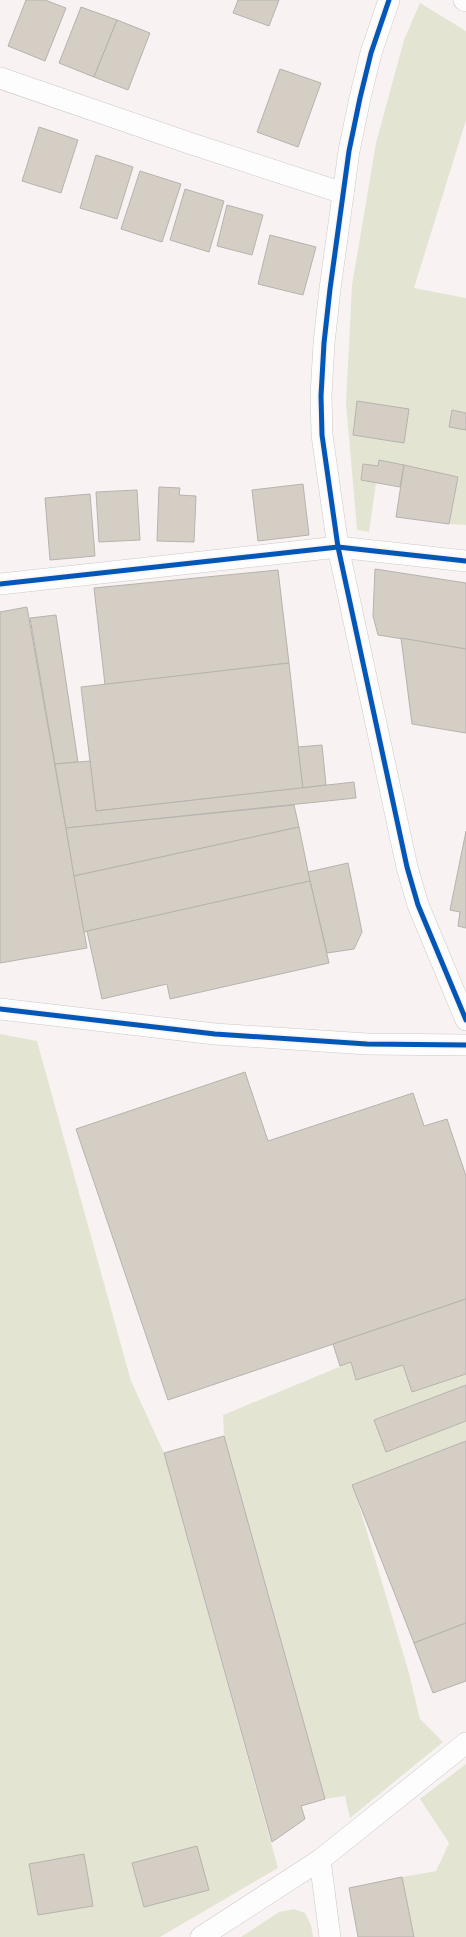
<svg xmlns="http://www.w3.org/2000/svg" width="466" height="1937" font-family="Overpass,sans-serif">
	<rect width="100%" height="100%" fill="#f8f3f2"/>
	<!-- green -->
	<g fill="#e3e5d2">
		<polygon points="420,3 466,31 466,120 414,288 466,298 466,525 449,524 458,477 379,460 378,466 363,464 361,480 376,483 369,532 357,530 346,403 352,285 376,143 404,40"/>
		<polygon points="0,1034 37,1041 131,1381 164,1453 278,1868 160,1937 0,1937"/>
		<polygon points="351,1362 357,1379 403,1365 412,1391 466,1374 466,1385 374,1420 386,1452 466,1421 466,1441 353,1485 409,1673 420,1719 443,1742 350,1818 345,1796 325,1799 224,1436 223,1415"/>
		<polygon points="466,1764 466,1937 414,1937 402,1877 436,1871 449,1843 420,1799"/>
		<polygon points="294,1909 305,1913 311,1925 313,1937 241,1937 279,1912"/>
	</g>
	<!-- building -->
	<g fill="#d5cec5" stroke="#b6b2ae">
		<polygon points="26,0 45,0 66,8 45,61 8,46"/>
		<polygon points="238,0 279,0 269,26 233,13"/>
		<polygon points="81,7 117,20 94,77 59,63"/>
		<polygon points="117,20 150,33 128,90 94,77"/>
		<polygon points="280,69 321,83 298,147 257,132"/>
		<polygon points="39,127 78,140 61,193 22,181"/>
		<polygon points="96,155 133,167 117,219 80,208"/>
		<polygon points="140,171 181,184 162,242 121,229"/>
		<polygon points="185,189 224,201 209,252 170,240"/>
		<polygon points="227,205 263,215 252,255 217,246"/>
		<polygon points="270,235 316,247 303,295 258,284"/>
		<polygon points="357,401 409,409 404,443 353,435"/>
		<polygon points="452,410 466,413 466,430 449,427"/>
		<polygon points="379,460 404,465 400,487 361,480 363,464 378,466"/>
		<polygon points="404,465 458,477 449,524 396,517"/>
		<polygon points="303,484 309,535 258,541 252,490"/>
		<polygon points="159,487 180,488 179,495 196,496 194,542 157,541"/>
		<polygon points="137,490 140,540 99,542 96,492"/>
		<polygon points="90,494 95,556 50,560 45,498"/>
		<polygon points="375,569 466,583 466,649 378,635 373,616"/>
		<polygon points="278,570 289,663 105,685 94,588"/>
		<polygon points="27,607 87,948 0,963 0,612"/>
		<polygon points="56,615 78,762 55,764 30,618"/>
		<polygon points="401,638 466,649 466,733 412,724"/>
		<polygon points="289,663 303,788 96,811 81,687"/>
		<polygon points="322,745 326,785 303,788 298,747"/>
		<polygon points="90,761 96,811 354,782 356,798 66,828 55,764"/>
		<polygon points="294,805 299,827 74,876 66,828"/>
		<polygon points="299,827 310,881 84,932 74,876"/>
		<polygon points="466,831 466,928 458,926 460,912 450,910"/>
		<polygon points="348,863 362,932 354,949 327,953 308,872"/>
		<polygon points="310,881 329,963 170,999 167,984 102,999 87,931"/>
		<polygon points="245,1072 268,1141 413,1093 424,1126 447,1119 466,1176 466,1299 168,1400 76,1129"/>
		<polygon points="466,1299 466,1374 412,1392 403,1365 356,1380 351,1362 340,1366 333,1344"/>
		<polygon points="466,1385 466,1421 386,1452 374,1420"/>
		<polygon points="224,1436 325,1799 301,1806 305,1819 272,1842 164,1453"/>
		<polygon points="466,1441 466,1623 414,1643 352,1485"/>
		<polygon points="466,1623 466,1681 433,1693 414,1643"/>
		<polygon points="197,1846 209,1890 144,1907 132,1863"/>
		<polygon points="84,1854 93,1906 38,1915 29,1864"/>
		<polygon points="402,1877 414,1937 358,1937 349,1888"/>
	</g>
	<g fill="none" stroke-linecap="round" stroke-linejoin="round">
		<defs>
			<g id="street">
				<polyline points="389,0 371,53 360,98 349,151 330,289 324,343 321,396 322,435 338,547 407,867 418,905 466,1020"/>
				<polyline points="464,0 466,1"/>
				<polyline points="0,78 189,143 343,193"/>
				<polyline points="0,584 338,547 466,561"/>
				<polyline points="0,1009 215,1034 367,1044 466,1045"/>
				<polyline points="320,1860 330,1937"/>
				<polyline points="201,1937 320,1860 466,1743"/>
			</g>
		</defs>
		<!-- street casing -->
		<use href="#street" stroke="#cec8c5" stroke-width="22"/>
		<!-- street -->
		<use href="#street" stroke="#fefdfd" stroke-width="21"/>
		<defs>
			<g id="cycleway">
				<polyline points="389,0 371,53 360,98 349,151 330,289 324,343 321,396 322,435 338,547 407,867 418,905 466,1020"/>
				<polyline points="0,584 338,547 466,561"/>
				<polyline points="0,1009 215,1034 367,1044 466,1045"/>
			</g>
		</defs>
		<!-- cycleway casing -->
		<use href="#cycleway" stroke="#fcf2ee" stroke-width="8"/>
		<!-- cycleway -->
		<use href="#cycleway" stroke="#0057b8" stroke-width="5"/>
	</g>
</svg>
